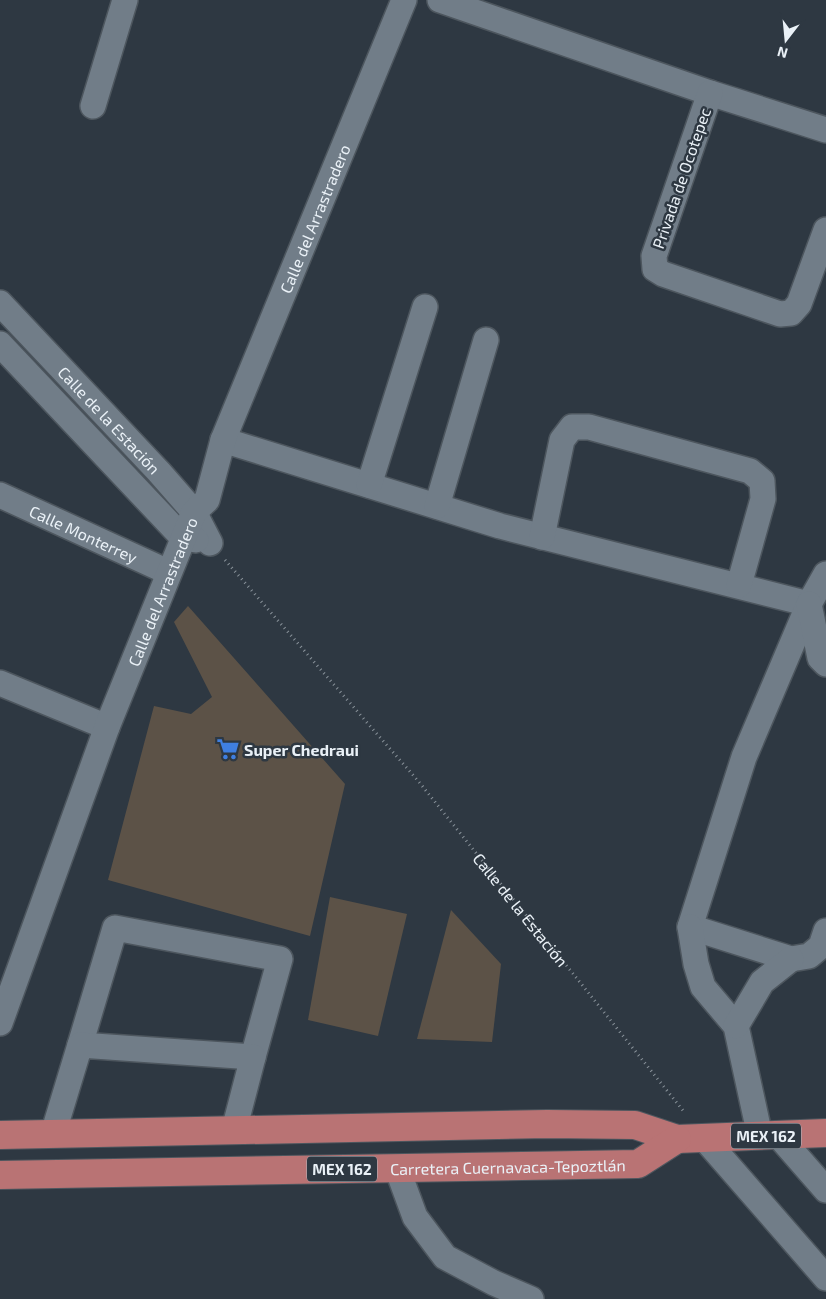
<svg xmlns="http://www.w3.org/2000/svg" width="826" height="1299" font-family="'Exo 2',sans-serif">
	<rect width="100%" height="100%" fill="#2e3842"/>
	<!-- building -->
	<g fill="#5c5247">
		<polygon points="188,606 345,784 310,936 108,880 154,706 191,714 212,697 174,622"/>
		<polygon points="330,897 407,914 378,1036 308,1020"/>
		<polygon points="451,910 501,964 492,1042 417,1039"/>
	</g>
	<g fill="none" stroke-linecap="round" stroke-linejoin="round">
		<defs>
			<g id="minor">
				<polyline points="440,0 710,93 826,130"/>
				<polyline points="710,93 654,256 655,269 663,274 780,314 791,313 799,304 826,230"/>
				<polyline points="93,106 125,0"/>
				<path id="s2" d="M0,303L159,472L194,512L210,543"/>
				<polyline points="0,344 183,538 196,540"/>
				<polyline points="223,440 500,526 809,604"/>
				<polyline points="369,485 425,307"/>
				<path id="s3" d="M0,495L168,572"/>
				<polyline points="437,506 486,340"/>
				<polyline points="542,537 562,440 572,427 589,427 750,471 762,481 763,499 739,585"/>
				<polyline points="826,574 809,604 744,757 690,927 791,959 809,956 821,946 826,931"/>
				<polyline points="809,604 820,658 826,664"/>
				<polyline points="0,683 107,727"/>
				<polyline points="690,927 696,964 703,987 736,1026 760,1136"/>
				<path id="s4" d="M0,1023L107,727L194,512L207,500L223,440L404,0"/>
				<polyline points="736,1026 762,982 791,959"/>
				<polyline points="80,1045 115,928 280,959 253,1057"/>
				<polyline points="53,1134 80,1045 253,1057 234,1130"/>
				<polyline points="778,1135 826,1190"/>
				<polyline points="705,1139 826,1278"/>
				<polyline points="397,1168 415,1217 445,1257 494,1283 531,1299"/>
			</g>
			<g id="major">
				<polyline points="0,1135 547,1124 635,1125 677,1139 826,1133"/>
				<path id="s5" d="M0,1175L638,1164L677,1139"/>
			</g>
		</defs>
		<!-- minor casing -->
		<use href="#minor" stroke="#4d565e" stroke-width="28"/>
		<!-- major casing -->
		<use href="#major" stroke="#4d565e" stroke-width="30"/>
		<!-- path -->
		<path stroke="#8a939b" stroke-width="3" stroke-dasharray="1 4" stroke-linecap="butt" id="s1" d="M225,560L419,782L685,1113"/>
		<!-- minor -->
		<use href="#minor" stroke="#717d88" stroke-width="25"/>
		<!-- major -->
		<use href="#major" stroke="#b97374" stroke-width="28"/>
	</g>
	<!-- icons -->
	<defs>
		<symbol id="supermarket-bare" viewBox="-9 -9 18 18"><path d="M-6-5.5h2.5l.6 2H6L4.5 2H-2.5L-4.4-4H-6ZM-1.5 3.2a1.3 1.3 0 1 0 .1 0ZM3 3.2a1.3 1.3 0 1 0 .1 0Z" fill="#3f7fe0" stroke="#2e3842" stroke-width="2.5" paint-order="stroke"/></symbol>
	</defs>
	<g fill-rule="evenodd">
		<use href="#supermarket-bare" x="212" y="733" width="32" height="32"/>
	</g>
	<g text-anchor="middle" dominant-baseline="central" stroke-width="5" stroke-linejoin="round" paint-order="stroke">
		<!-- shield labels -->
		<g fill="#2e3842" stroke="#b2bac1" stroke-width="1">
			<rect x="731" y="1123.5" width="70" height="25" rx="4"/>
			<rect x="307" y="1156.5" width="70" height="25" rx="4"/>
		</g>
		<g font-size="15" font-weight="bold" fill="#eaf1f7">
			<text x="766" y="1136">MEX 162</text>
			<text x="342" y="1169">MEX 162</text>
		</g>
		<!-- street labels -->
		<g font-size="16" fill="#eaf1f7" stroke="#2e3842">
			<text transform="translate(681 178) rotate(-71)">Privada de Ocotepec</text>
			<text stroke="none"><textPath href="#s4" startOffset="866">Calle del Arrastradero</textPath></text>
			<text stroke="none"><textPath href="#s2" startOffset="160">Calle de la Estación</textPath></text>
			<text stroke="none"><textPath href="#s3" startOffset="92">Calle Monterrey</textPath></text>
			<text stroke="none"><textPath href="#s4" startOffset="461">Calle del Arrastradero</textPath></text>
			<text stroke="none"><textPath href="#s1" startOffset="458">Calle de la Estación</textPath></text>
			<text stroke="none"><textPath href="#s5" startOffset="508">Carretera Cuernavaca-Tepoztlán</textPath></text>
		</g>
		<!-- poi labels -->
		<g font-size="16" font-weight="bold" fill="#eaf1f7" stroke="#2e3842" text-anchor="start">
			<text x="244" y="749">Super Chedraui</text>
		</g>
	</g>
	<!-- north arrow -->
	<g transform="translate(786 40) rotate(196)" stroke="#2e3842" stroke-width="4" paint-order="stroke">
	<path d="M0-4L9 19L0 12L-9 19Z" fill="#eaf1f7"/>
	<text y="-8" font-size="14" font-weight="bold" text-anchor="middle" fill="#eaf1f7">N</text>
	</g>
</svg>
